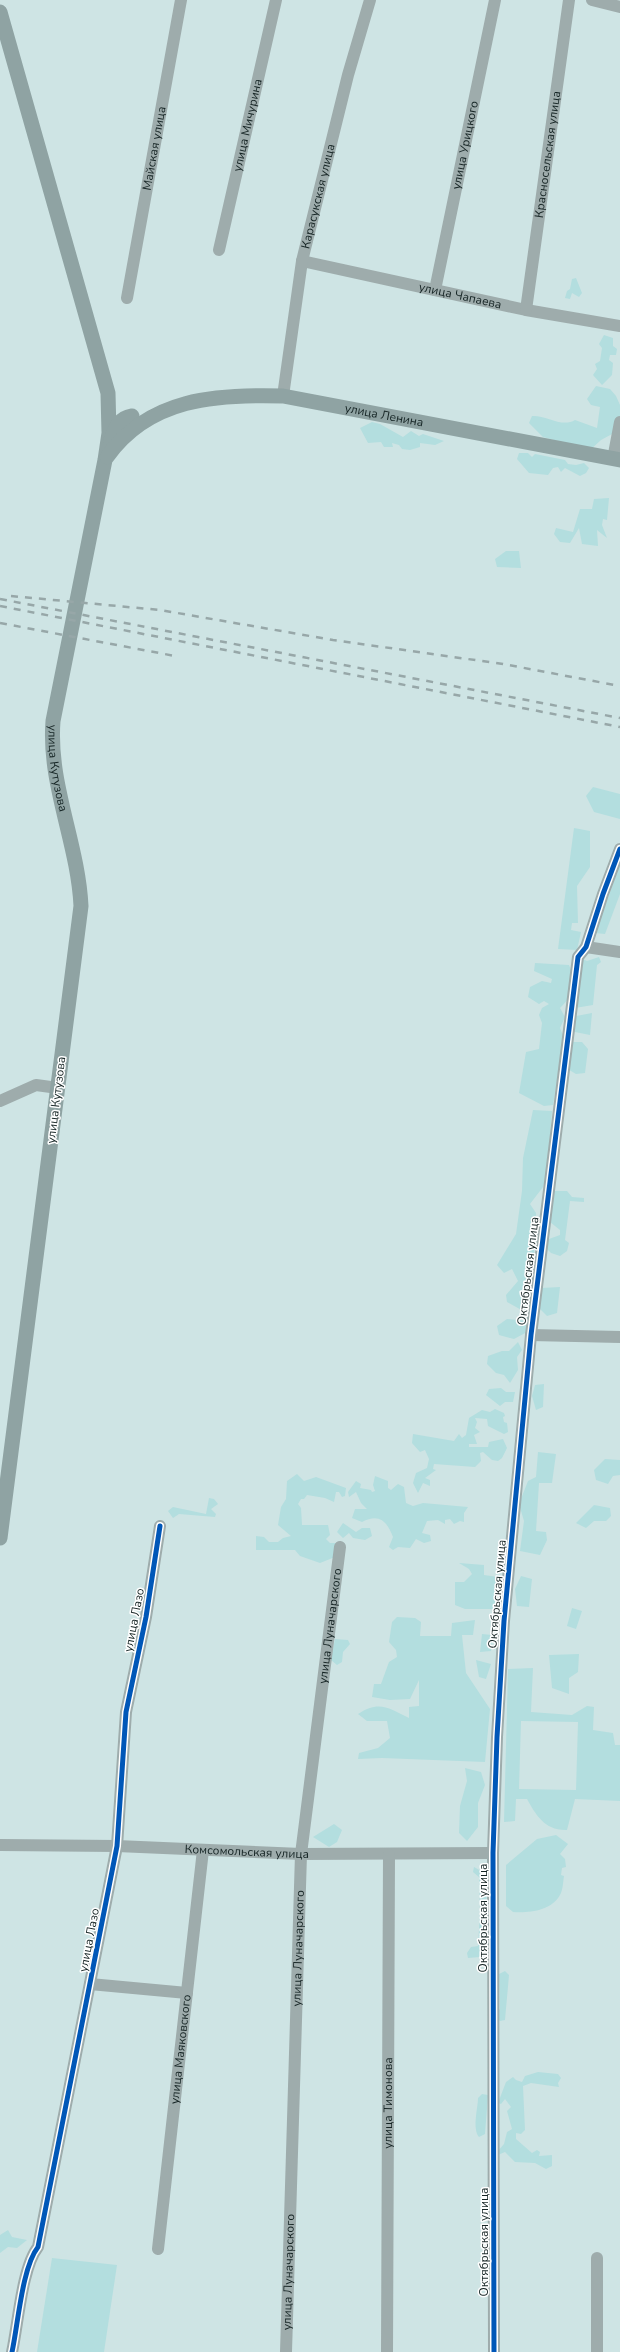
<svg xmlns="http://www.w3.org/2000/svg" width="620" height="2352" font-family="'Nunito Sans',sans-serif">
	<rect width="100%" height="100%" fill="#cee4e4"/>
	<!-- green -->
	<g fill="#b3dedf" fill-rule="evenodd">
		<polygon points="576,278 582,293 579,297 572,293 570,299 565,298 567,291 570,289 572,279"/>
		<polygon points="604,335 613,338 613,346 617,349 616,355 610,355 609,360 613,363 612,375 602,385 593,375 597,369 595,364 600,361 602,348 599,344"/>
		<path d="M596,386L610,389L616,396L620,405V423L614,433L601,440L590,450L543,437L529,423L532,416C546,415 562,428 575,420L597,428L600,407L591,405L587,399Z"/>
		<polygon points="372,422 380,424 403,437 411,431 419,436 423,434 444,441 435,445 420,443 420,447 410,450 402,449 399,445 392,443 393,447 384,447 381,442 368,443 360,428"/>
		<polygon points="519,453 528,453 532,457 535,454 565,460 568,464 576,465 584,463 589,468 586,473 580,476 565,468 561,472 558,467 553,468 548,475 529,473 517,459"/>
		<polygon points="609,498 607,520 603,519 602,525 607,538 597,530 598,546 582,544 579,528 570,543 560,542 554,534 556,528 573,532 580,509 592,509 594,499"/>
		<polygon points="506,551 519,551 521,568 497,567 495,559"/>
		<polygon points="593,787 620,794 620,819 594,812 586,796"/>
		<polygon points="574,828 590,831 590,867 577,886 578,923 572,923 571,930 581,932 577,950 558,949"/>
		<polygon points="620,865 620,894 605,934 595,933"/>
		<polygon points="599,957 601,962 597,965 593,1005 575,1008 581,958 587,961"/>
		<path d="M535,963L569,965C577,984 575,993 560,1008L565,1017L560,1028L564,1038L553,1105L544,1106L519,1093L526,1052L539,1049L542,1023L539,1015L542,1008L549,1004L544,1001L539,1004L528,997L530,987L542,981L551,983L552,979L534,971Z"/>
		<polygon points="592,1013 590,1035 570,1031 571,1017"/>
		<polygon points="571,1042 582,1042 588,1049 585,1073 576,1074 566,1068"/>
		<polygon points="533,1110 552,1111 547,1173 543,1187 530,1204 536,1213 534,1254 527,1267 531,1290 530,1309 525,1312 507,1302 506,1295 518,1281 512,1269 504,1273 497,1265 516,1234 522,1191 523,1158"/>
		<polygon points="552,1191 567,1191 572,1197 584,1198 584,1202 570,1201 565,1240 569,1243 567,1251 560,1256 551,1253 543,1245 544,1232 549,1239 560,1235 560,1230 550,1222"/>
		<polygon points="560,1287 557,1313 547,1316 537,1306 541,1288"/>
		<polygon points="507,1319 526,1321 527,1332 514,1339 499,1335 497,1326"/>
		<polygon points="518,1342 522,1350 517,1357 518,1370 510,1383 504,1375 496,1373 487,1364 488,1356 502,1351 509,1351"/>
		<polygon points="544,1384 543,1407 536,1410 532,1396 535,1385"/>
		<polygon points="501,1388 506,1392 515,1392 513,1402 505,1402 500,1406 486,1395 489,1389"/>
		<polygon points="495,1409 504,1413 505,1416 503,1417 504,1422 507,1423 508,1432 504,1434 488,1426 487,1419 475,1418 477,1422 475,1428 480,1432 474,1435 477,1444 469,1444 469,1447 488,1447 489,1442 503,1439 507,1448 502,1458 498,1461 492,1460 483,1452 480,1453 481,1461 475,1467 434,1464 433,1469 436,1470 425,1478 430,1480 430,1486 423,1483 418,1493 413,1483 416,1473 427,1468 429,1459 425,1450 420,1452 412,1443 413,1434 454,1441 459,1434 462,1438 466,1435 469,1418 482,1410 490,1412"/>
		<polygon points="538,1452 556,1454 552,1483 539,1483 536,1531 546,1532 547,1540 540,1555 520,1551 524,1521 519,1504 528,1481 536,1477"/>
		<polygon points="605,1459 620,1460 620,1475 613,1476 608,1484 596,1480 594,1470"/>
		<polygon points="297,1474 304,1481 316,1477 346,1488 345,1496 342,1497 339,1492 336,1492 334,1502 325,1498 307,1495 304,1499 301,1499 298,1504 301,1508 302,1525 328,1525 330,1535 326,1539 330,1543 339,1543 335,1557 320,1563 300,1556 295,1550 256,1550 256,1536 264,1537 269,1542 278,1542 283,1538 291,1536 278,1525 281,1507 286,1499 287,1481"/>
		<path d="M375,1476L388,1481V1488L391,1490L398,1484L404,1487L406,1503L413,1506L423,1503L468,1507L464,1513V1522L460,1521L454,1524L450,1519L445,1520V1524L438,1520L427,1521L422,1533L430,1535L431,1541L424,1543L416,1539L410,1548L398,1547L393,1550L389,1547L393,1537C387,1521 379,1513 362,1522L352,1518L355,1509H367L361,1503L356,1492L349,1497L348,1492L356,1481L361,1484L360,1488L371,1490L372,1492L375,1491L373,1485Z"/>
		<polygon points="209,1498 214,1499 218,1504 211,1509 216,1514 215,1517 179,1514 173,1518 168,1511 173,1507 206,1514"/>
		<polygon points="594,1505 610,1508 611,1516 606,1521 594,1521 586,1528 576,1523"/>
		<polygon points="343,1523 356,1532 362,1528 370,1528 372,1536 365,1540 353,1538 349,1533 343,1538 337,1532"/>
		<polygon points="459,1563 484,1565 484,1575 498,1577 494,1609 465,1609 455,1605 455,1582 464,1582 472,1574 469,1569"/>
		<polygon points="521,1576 532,1579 529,1607 517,1606 515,1589"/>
		<polygon points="572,1608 582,1611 576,1629 567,1626"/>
		<path d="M397,1617L415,1618L421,1622L420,1636H451L452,1623L475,1620L473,1635H462L466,1673L490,1709L485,1762L382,1758L358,1759L359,1753L378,1748L390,1738L387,1721H367L358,1714C379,1700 389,1708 409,1718V1707L419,1706V1680L410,1699L390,1700L372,1697L374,1684H381L389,1662L397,1657L396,1650L389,1642L392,1622Z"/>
		<polygon points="482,1634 492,1635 491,1651 480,1652"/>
		<polygon points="335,1639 348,1640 350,1644 343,1652 342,1662 337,1665 331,1660"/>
		<polygon points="579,1654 578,1672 569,1678 569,1694 552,1688 549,1655"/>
		<polygon points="476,1660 491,1664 486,1679 479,1677"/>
		<path d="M533,1668L531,1712L572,1715L587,1706L594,1707L593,1730L613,1733L615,1745H620V1801L575,1799L567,1830C545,1831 536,1815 527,1799H516L515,1821L504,1822L508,1669ZM521,1721L578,1722L576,1790L519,1789Z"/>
		<polygon points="465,1768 481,1772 485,1785 478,1803 478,1827 467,1841 459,1833 460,1806 467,1781"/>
		<polygon points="334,1824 342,1830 337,1842 329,1847 313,1837"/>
		<path d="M556,1835L568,1844L560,1854L565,1859L566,1867L562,1868L561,1875L564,1876C563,1882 563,1890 560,1895C551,1911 529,1913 513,1912L506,1906V1865L537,1839Z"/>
		<polygon points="474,1867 481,1871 487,1878 485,1948 480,1957 468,1958 467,1953 471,1947 478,1946 480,1912 479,1877 473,1872"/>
		<polygon points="505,1971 509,1975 505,2020 500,2021 497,2018 497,2012 500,2009 499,1974"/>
		<polygon points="538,2072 558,2074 561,2078 558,2083 559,2087 531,2083 523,2086 525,2130 521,2134 516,2133 516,2139 532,2153 537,2150 540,2152 539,2156 552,2155 552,2166 546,2169 535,2163 515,2162 505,2152 498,2155 498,2151 504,2144 507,2132 512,2129 507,2111 511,2107 505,2099 501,2104 498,2103 506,2082 513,2077 516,2080 522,2082 525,2076"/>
		<path d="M482,2094L488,2095L485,2134L479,2137C472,2128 478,2108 478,2098Z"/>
		<polygon points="8,2230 12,2237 27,2240 17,2248 8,2247 0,2253 0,2235"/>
		<polygon points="52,2258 117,2265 104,2352 37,2352"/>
	</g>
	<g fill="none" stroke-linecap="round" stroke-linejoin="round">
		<!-- minor -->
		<g stroke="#9eacac" stroke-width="12">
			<polyline points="592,0 620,7"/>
			<path id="s1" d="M219,250L276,0"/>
			<path id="s2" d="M302,261L526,310L620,326"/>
			<path id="s3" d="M435,290L495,0"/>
			<path id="s4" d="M127,298L181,0"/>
			<path id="s5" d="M526,310L569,0"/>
			<path id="s6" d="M283,396L302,261L348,75L370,0"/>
			<polyline points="613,459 620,422"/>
			<polyline points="586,947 620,952"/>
			<polyline points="0,1101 36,1085 58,1088"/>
			<polyline points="531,1335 620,1337"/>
			<path id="s7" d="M0,1845L117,1846L301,1854L493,1853"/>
			<polyline points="90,1984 187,1993"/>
			<path id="s8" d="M158,2249L203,1850"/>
			<polyline points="597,2258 597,2352"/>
			<path d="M12,2352C18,2325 22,2267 38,2247L117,1846L126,1712L146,1617L160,1526"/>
			<path id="s9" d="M286,2352L301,1854L340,1547"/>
			<path id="s10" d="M387,2352L389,1855"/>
			<polyline points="494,2352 493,1853 497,1737 504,1621 531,1335 578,957 586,947 603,894 620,849"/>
		</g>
		<!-- major -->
		<g stroke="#8fa3a3" stroke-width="15">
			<path id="s11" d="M0,12L108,393L109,433L105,460L53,721C48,784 78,843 81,906L0,1538"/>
			<path d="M111,440C115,428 119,418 132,416"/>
			<path id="s12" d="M107,457C149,398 216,394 283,396L620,460"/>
		</g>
		<!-- rail -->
		<g stroke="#97a7a8" stroke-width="2.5" stroke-dasharray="7 7" stroke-linecap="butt">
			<polyline points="11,596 160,610 333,640 503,664 620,686"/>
			<polyline points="0,599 620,718"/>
			<polyline points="0,606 620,727"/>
			<polyline points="0,623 175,656"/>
		</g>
		<defs>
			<g id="cycleway">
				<path d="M12,2352C18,2325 22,2267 38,2247L117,1846L126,1712L146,1617L160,1526"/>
				<polyline points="494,2352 493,1853 497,1737 504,1621 531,1335 578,957 586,947 603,894 620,849"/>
			</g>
		</defs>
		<!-- cycleway casing -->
		<use href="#cycleway" stroke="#fff" stroke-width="8"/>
		<!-- cycleway -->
		<use href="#cycleway" stroke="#0057b8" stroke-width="5"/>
	</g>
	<g text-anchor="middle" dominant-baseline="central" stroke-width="3" stroke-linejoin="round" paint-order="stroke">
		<!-- street labels -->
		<g font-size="12" fill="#152424" stroke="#fff">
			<text stroke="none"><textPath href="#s1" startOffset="128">улица Мичурина</textPath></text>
			<text stroke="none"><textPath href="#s3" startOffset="148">улица Урицкого</textPath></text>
			<text stroke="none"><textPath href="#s4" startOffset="152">Майская улица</textPath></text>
			<text stroke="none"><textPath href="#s5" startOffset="157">Красносельская улица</textPath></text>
			<text stroke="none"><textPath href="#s6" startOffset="203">Карасукская улица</textPath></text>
			<text stroke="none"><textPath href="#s2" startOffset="162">улица Чапаева</textPath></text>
			<text stroke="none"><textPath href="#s12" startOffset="298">улица Ленина</textPath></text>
			<text stroke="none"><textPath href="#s11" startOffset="777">улица Кутузова</textPath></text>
			<text transform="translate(56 1100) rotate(-83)">улица Кутузова</text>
			<text transform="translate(528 1271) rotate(-83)">Октябрьская улица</text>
			<text transform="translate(497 1594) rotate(-85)">Октябрьская улица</text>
			<text transform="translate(134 1620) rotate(-79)">улица Лазо</text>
			<text stroke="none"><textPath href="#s9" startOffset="728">улица Луначарского</textPath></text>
			<text stroke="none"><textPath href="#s7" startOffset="247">Комсомольская улица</textPath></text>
			<text transform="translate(483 1918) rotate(-90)">Октябрьская улица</text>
			<text transform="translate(89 1940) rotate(-79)">улица Лазо</text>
			<text stroke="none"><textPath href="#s9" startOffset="404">улица Луначарского</textPath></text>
			<text stroke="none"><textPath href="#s8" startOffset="201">улица Маяковского</textPath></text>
			<text stroke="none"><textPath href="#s10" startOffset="249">улица Тимонова</textPath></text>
			<text transform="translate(484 2242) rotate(-90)">Октябрьская улица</text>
			<text stroke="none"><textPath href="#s9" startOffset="80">улица Луначарского</textPath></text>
		</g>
	</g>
</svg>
